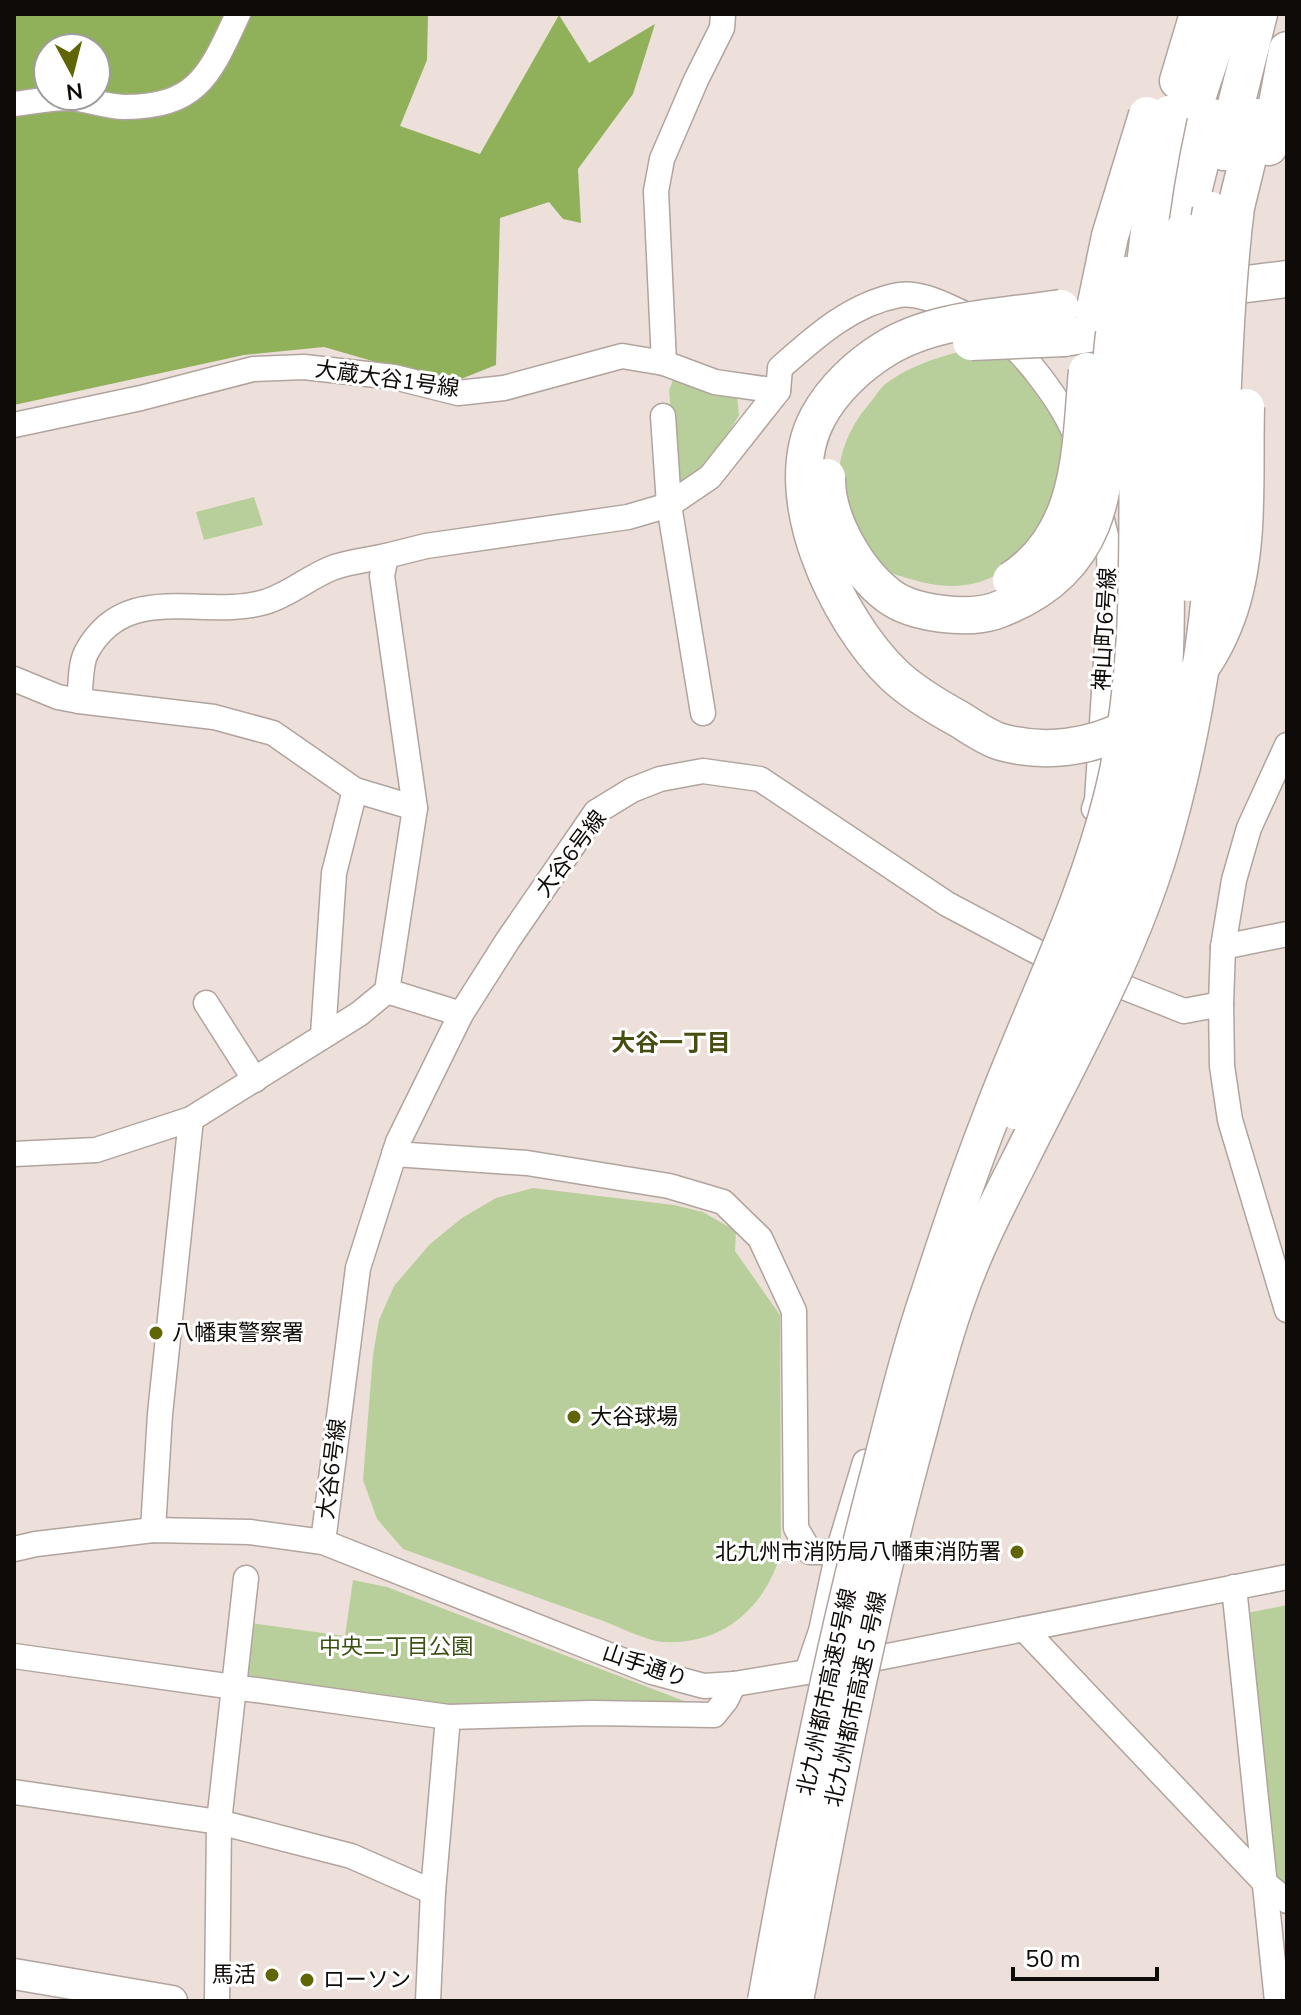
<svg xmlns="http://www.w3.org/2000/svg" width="1301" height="2015" font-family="'Nunito Sans','Noto Sans JP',sans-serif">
	<rect width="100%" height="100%" fill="#ede0da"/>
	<!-- green -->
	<g fill="#b9cf9b">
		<path d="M962,351L1011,355L1072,436C1067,455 1057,510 1048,524C1015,574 974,598 914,580C903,577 890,574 881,566C830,519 824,457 869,404C874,398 879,390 884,385C907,367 935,358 962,351Z"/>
		<polygon points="674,378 737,396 739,415 718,451 690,482 676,480 669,390"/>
		<polygon points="254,497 263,525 204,540 196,512"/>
		<path d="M533,1188L674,1205L703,1212L736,1231L735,1251L780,1315L781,1553C765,1607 724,1645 664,1642C645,1641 614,1624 595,1618C531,1595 467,1572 403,1549L377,1519L363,1480L373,1355L379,1320L394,1286L430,1244L462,1218L496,1198Z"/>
		<polygon points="353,1580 387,1587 692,1704 449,1708 243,1680 250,1623 345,1636"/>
		<polygon points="1287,1605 1287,1890 1278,1884 1272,1860 1247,1613"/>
	</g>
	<!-- forest -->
	<path fill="#90b15a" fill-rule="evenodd" d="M14,14H428L427,60L400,126L480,154L559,15L589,63L655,24L633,94L578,169L581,223L563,219L549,202L500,218L496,365L461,379L407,371L324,347L244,355L14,405ZM48,48H96V96H48Z"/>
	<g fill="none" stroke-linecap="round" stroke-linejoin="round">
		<defs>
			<g id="minor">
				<path d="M14,104C32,102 51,98 69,98C88,99 106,107 124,107C198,107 210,74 238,14"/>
				<polyline points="664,363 656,191 662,159 696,80 722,28 723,14"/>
				<polyline points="663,416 669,505 703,713"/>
				<path d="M14,425L141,398L253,369L304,367L394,377L458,393L504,388L622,356L664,363L715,382L778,391L780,368C815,337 851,304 899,295C916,292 937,301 952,308C963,313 974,318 985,324C1020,344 1065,405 1078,442"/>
				<polyline points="14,679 58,697 79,701 214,717 273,733 355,790 415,808"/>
				<path d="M79,701C81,687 80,665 86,653C125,579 203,620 265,602C289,595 309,577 332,568C348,562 368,560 386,556"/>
				<polyline points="1287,745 1249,828 1234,880 1223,947 1221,1004 1222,1066 1230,1120 1287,1310"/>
				<polyline points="1094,809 1097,800 1110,600 1109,548 1098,504"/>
				<polyline points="1223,947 1287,934"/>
				<polyline points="387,991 461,1014"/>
				<polyline points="206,1003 255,1080"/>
				<polyline points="323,1035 334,873 355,790"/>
				<polyline points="14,1154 96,1150 191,1119 359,1014 387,991 415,808 382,576 386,556 426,546 628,517 669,505 710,477 778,391"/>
				<polyline points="394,1154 527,1163 669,1186 723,1202 760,1238 794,1311 796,1528 810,1552 838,1552"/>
				<polyline points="153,1530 160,1414 191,1119"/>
				<polyline points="323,1542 358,1268 398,1142 461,1014 508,940 596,812 632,790 660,779 703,771 760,779 947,904 1045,956 1184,1011 1221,1004"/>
				<polyline points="14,1549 36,1544 153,1530 250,1532 323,1542 652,1672 704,1686 734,1684 807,1672 1287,1577"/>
				<polyline points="1234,1587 1277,2001"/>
				<polyline points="1024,1629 1266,1884 1287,1901"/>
				<polyline points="14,1656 448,1717 592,1713 714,1715 726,1700 734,1684"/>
				<polyline points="807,1672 821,1631 838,1552 865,1462"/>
				<polyline points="14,1792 219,1822 351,1856 433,1892"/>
				<polyline points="217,2001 219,1822 246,1578"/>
				<polyline points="428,2001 433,1892 448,1717"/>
			</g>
			<polyline id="major" points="14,1974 172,2001"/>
			<g id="highway">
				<polyline points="1178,81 1198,14"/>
				<polyline points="1269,147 1287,50"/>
				<polyline points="1224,152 1259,14"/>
				<polyline points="1163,187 1185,134 1225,14"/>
				<polyline points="1236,207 1258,117"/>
				<polyline points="1183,231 1212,117"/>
				<polyline points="1197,290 1287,279"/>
				<polyline points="1064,338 1143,325"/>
			</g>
		</defs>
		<!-- minor casing -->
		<use href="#minor" stroke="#b1a49e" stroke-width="27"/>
		<!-- major casing -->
		<use href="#major" stroke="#b1a49e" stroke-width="33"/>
		<!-- highway casing -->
		<use href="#highway" stroke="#b1a49e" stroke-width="39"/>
		<!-- minor -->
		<use href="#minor" stroke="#fff" stroke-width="24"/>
		<!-- major -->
		<use href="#major" stroke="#fff" stroke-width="30"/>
		<!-- highway -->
		<use href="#highway" stroke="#fff" stroke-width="36"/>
		<defs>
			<g id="highway-bridge">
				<path d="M1061,308C1004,317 935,318 885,349C859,365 833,389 818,417C776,494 837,620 894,675C912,692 937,707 959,719C972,727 987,738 1001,742C1045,754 1090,748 1130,727C1178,703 1208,668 1227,617C1251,552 1244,475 1246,407"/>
				<polyline points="1094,313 1110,236 1147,115"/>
				<polyline points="971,342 1064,338"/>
				<path d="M827,477C826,518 856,571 889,596C913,614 967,620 995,611C1155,553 1084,400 1127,275"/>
				<path d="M1011,580C1083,534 1080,448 1087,371"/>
				<polyline points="1188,583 1193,337 1200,272 1211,210"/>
				<path d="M1015,1111C1084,982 1148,845 1162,697C1170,613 1163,527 1163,442C1164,371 1172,302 1183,231"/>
				<path d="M766,2001C798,1821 834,1643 881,1466C896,1407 911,1346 931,1288C949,1232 968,1176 989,1122C1030,1012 1085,907 1113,793C1146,658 1135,522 1138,385C1140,293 1149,204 1169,114"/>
				<path d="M795,2001C830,1817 864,1633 913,1452C927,1401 939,1349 957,1299C973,1252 996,1207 1019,1162C1070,1059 1128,958 1161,847C1192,742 1209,634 1216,525C1223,419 1223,313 1236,207"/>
			</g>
		</defs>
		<!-- highway-bridge casing -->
		<use href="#highway-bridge" stroke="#b1a49e" stroke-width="39" stroke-linecap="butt"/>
		<!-- highway-bridge -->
		<use href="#highway-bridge" stroke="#fff" stroke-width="36"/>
	</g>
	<!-- markers -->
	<g fill="#606605" stroke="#fff" stroke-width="3">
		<circle cx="156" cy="1333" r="8"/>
		<circle cx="574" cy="1417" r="8"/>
		<circle cx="1017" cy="1552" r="8"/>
		<circle cx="272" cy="1975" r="8"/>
		<circle cx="307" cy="1980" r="8"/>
	</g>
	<g text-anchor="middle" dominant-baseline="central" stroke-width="6" stroke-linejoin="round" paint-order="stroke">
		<!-- street labels -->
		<g font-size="22" fill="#0f0b09" stroke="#fff">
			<text transform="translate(387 379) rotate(8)">大蔵大谷1号線</text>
			<text transform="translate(1105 629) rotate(-87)">神山町6号線</text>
			<text transform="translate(571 854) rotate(-53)">大谷6号線</text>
			<text transform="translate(332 1469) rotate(-83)">大谷6号線</text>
			<text transform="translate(645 1666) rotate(19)">山手通り</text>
			<text transform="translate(827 1692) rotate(-78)">北九州都市高速5号線</text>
			<text transform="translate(856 1699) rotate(-78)">北九州都市高速５号線</text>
		</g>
		<!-- poi labels -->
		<g font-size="22" fill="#0f0b09" stroke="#fff" text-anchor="start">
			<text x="172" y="1333">八幡東警察署</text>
			<text x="590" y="1417">大谷球場</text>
			<text x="1001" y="1552" text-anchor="end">北九州市消防局八幡東消防署</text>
			<text x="256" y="1975" text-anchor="end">馬活</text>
			<text x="323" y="1980">ローソン</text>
		</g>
		<!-- park labels -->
		<g font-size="22" fill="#3b5112" stroke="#fff">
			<text x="396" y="1647">中央二丁目公園</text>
		</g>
		<!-- neighbourhood labels -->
		<g font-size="24" font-weight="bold" fill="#484d11" stroke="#fff">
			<text x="671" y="1043">大谷一丁目</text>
		</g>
	</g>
	<!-- border -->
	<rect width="1301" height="2015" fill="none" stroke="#0f0b09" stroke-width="32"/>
	<!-- north arrow -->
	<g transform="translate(72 72) rotate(173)"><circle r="38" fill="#ffffff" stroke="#9f9d9d" stroke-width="2"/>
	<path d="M0-6L14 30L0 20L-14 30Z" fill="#606605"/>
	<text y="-12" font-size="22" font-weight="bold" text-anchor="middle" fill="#0f0b09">N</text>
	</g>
	<!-- scale -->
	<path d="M1013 1967v12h144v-12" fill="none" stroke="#0f0b09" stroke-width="4"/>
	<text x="1025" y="1967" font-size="24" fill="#0f0b09" stroke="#ffffff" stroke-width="6" paint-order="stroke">50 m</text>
</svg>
